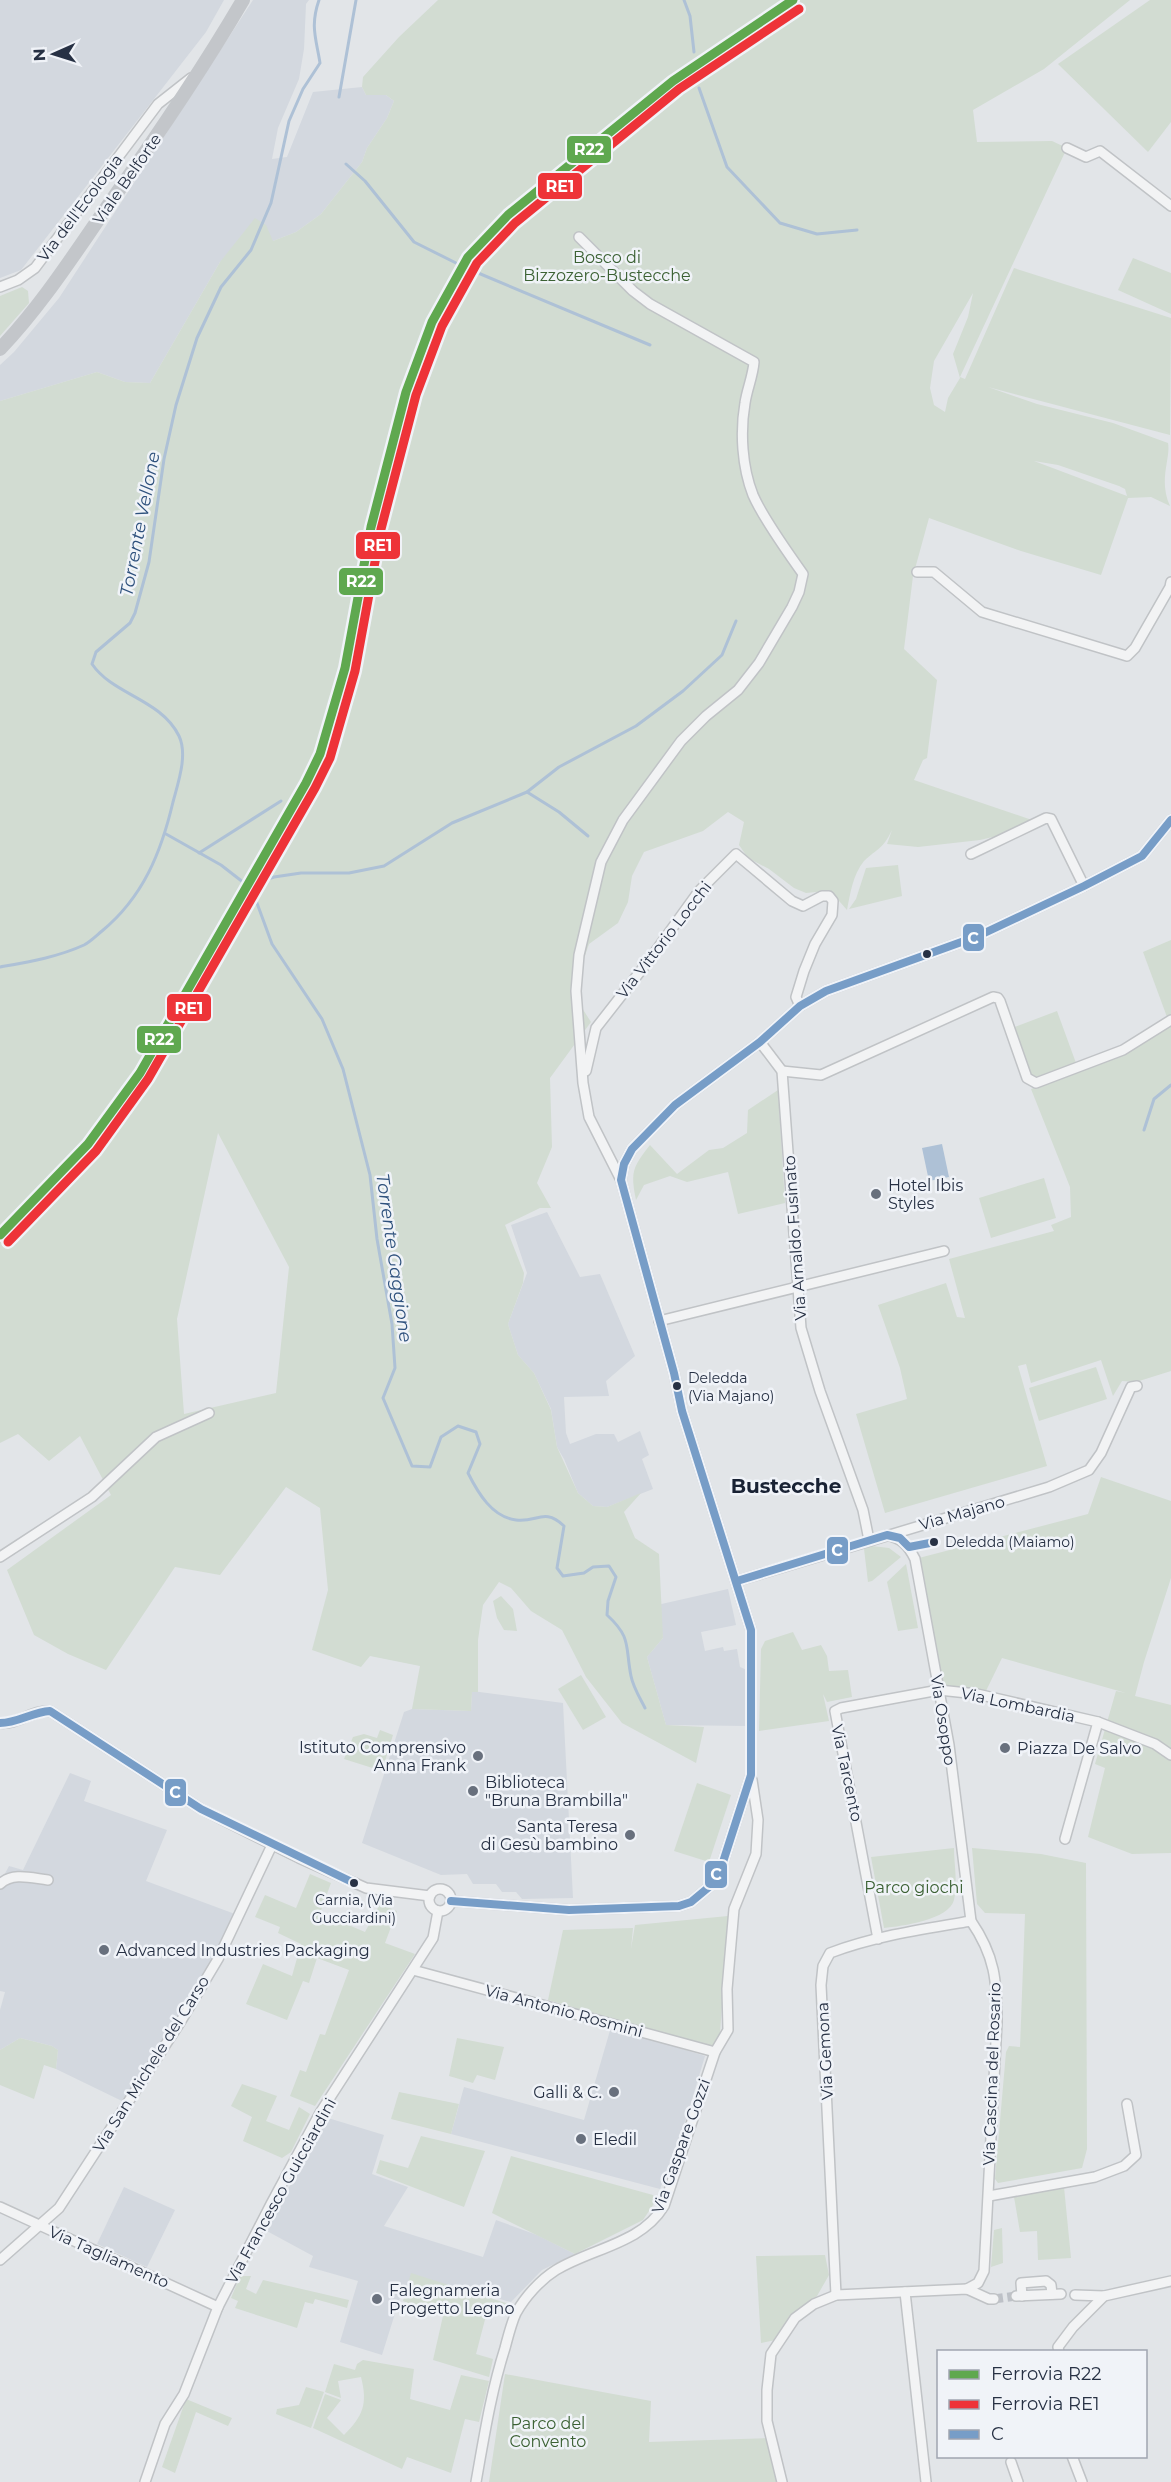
<svg xmlns="http://www.w3.org/2000/svg" width="1171" height="2482" font-family="Montserrat,sans-serif">
	<rect width="100%" height="100%" fill="#e2e5e8"/>
	<!-- built -->
	<g fill="#d3d8df">
		<polygon points="0,0 224,0 206,32 21,270 0,278"/>
		<polygon points="253,0 309,0 306,4 304,49 299,79 278,128 272,159 287,157 313,92 362,87 366,95 386,95 394,101 387,118 367,148 362,162 321,214 296,232 220,262 150,383 125,382 97,372 0,401 0,365 14,352 59,298"/>
		<polygon points="547,1212 580,1277 600,1274 635,1356 606,1381 609,1396 564,1397 566,1433 570,1444 596,1434 614,1434 618,1442 640,1431 649,1455 642,1459 653,1489 607,1507 593,1506 578,1493 564,1459 557,1447 551,1409 534,1373 518,1355 508,1324 527,1273 511,1225"/>
		<polygon points="728,1589 736,1625 701,1632 705,1651 723,1647 724,1651 737,1649 740,1667 747,1670 748,1726 666,1725 647,1657 663,1638 657,1605"/>
		<polygon points="472,1691 563,1703 573,1898 522,1899 516,1892 502,1892 496,1884 473,1884 467,1874 441,1875 362,1843 404,1712 412,1709 471,1711"/>
		<polygon points="70,1773 91,1781 84,1801 167,1830 146,1881 235,1914 207,1983 122,2101 56,2069 58,2050 52,2046 20,2038 0,2050 0,2010 5,1992 0,1991 0,1883 9,1866 23,1870"/>
		<polygon points="611,2027 705,2056 687,2116 660,2189 451,2134 464,2087 584,2120"/>
		<polygon points="328,2118 384,2135 372,2174 408,2187 384,2226 483,2257 496,2220 537,2235 575,2254 542,2270 511,2302 439,2283 435,2296 404,2285 382,2355 340,2342 358,2281 309,2267 313,2256 265,2230"/>
		<polygon points="124,2187 175,2210 147,2267 97,2244"/>
	</g>
	<!-- green -->
	<g fill="#d2dcd2" fill-rule="evenodd">
		<path d="M438,0H1130L1044,69L973,110L977,142L1052,141L1067,148L960,377L965,379L1014,268L1171,318L1170,435L988,387L1037,404L1113,423L1168,443C1171,458 1158,480 1170,506L1151,497L1128,498L1101,575L1021,551L929,518L913,576L904,649L937,680L927,758L923,760L914,780L1032,820L1001,835L980,840L918,847L887,844L892,830C883,849 878,848 864,861C853,874 850,894 847,910L833,894L827,891L806,893L794,888L769,869L748,858L739,845L744,822L728,812L703,831L644,852L632,876L628,902L618,923L589,944L581,967L582,1008L591,1022L550,1078L552,1147L537,1183L551,1208H540L505,1225L524,1273L523,1283L508,1324L518,1355L534,1373L551,1410L557,1447L578,1493L593,1506L607,1507L641,1493L624,1512L635,1538L659,1554L663,1638L647,1657L666,1725L704,1727L696,1763L622,1723L586,1677L562,1630L531,1611L511,1588L499,1582L483,1605L478,1640V1692H472L471,1711L412,1709L420,1666L370,1656L361,1667L312,1650L328,1590L320,1508L286,1487L220,1575L175,1567L106,1670L68,1654L34,1635L7,1570L111,1495L80,1436L49,1461L18,1434L0,1443V401L97,372L125,382L150,383L220,262L255,218L266,225L273,241L296,232L321,214L362,162L367,148L387,118L394,101L386,95H366L362,87L363,77L399,37ZM973,293L968,317L953,354L960,378L948,398L945,412L934,405L930,388L934,361ZM1034,461L1058,465L1119,486L1125,489L1127,496ZM218,1133L289,1267L276,1393L184,1414L177,1319Z"/>
		<polygon points="1150,0 1171,0 1171,122 1148,152 1058,64"/>
		<polygon points="1133,258 1171,273 1171,314 1118,290"/>
		<polygon points="22,287 28,291 29,303 0,336 0,296"/>
		<polygon points="898,865 902,896 849,909 856,899 866,868"/>
		<polygon points="1171,940 1171,1014 1167,1017 1143,952"/>
		<path d="M1057,1011L1076,1063C1063,1069 1042,1083 1029,1075L1012,1028Z"/>
		<polygon points="1171,1025 1171,1371 1136,1382 1122,1381 1113,1396 1101,1360 1031,1383 1026,1364 1018,1366 1047,1466 885,1513 856,1414 907,1399 900,1368 878,1305 946,1283 957,1317 965,1318 949,1259 1054,1231 1051,1225 1071,1217 1070,1187 1031,1089 1129,1052"/>
		<path d="M778,1090L785,1203L738,1214L728,1172L687,1182L670,1176L644,1185L636,1200C630,1171 633,1167 650,1145L677,1174L709,1150L723,1148L747,1133L748,1110Z"/>
		<polygon points="1044,1178 1056,1218 991,1238 979,1198"/>
		<polygon points="1096,1367 1107,1399 1039,1421 1029,1388"/>
		<polygon points="1101,1477 1171,1501 1171,1578 1144,1662 1135,1696 1171,1705 1171,1853 1132,1854 1088,1837 1105,1768 1095,1764 1116,1691 1126,1693 1002,1658 985,1693 939,1690 915,1559 1088,1514"/>
		<polygon points="872,1546 889,1548 901,1557 872,1581 868,1582 864,1549"/>
		<polygon points="906,1564 918,1628 898,1631 887,1582"/>
		<polygon points="501,1596 513,1609 517,1631 504,1630 497,1618 493,1601"/>
		<polygon points="793,1632 802,1650 821,1645 827,1656 829,1671 848,1670 852,1697 827,1702 823,1694 829,1721 759,1731 761,1649 765,1641"/>
		<polygon points="581,1675 606,1717 583,1730 558,1689"/>
		<polygon points="380,1730 393,1735 382,1771 344,1759 353,1737 364,1734 377,1738"/>
		<polygon points="697,1783 731,1795 709,1862 674,1851"/>
		<path d="M954,1848C954,1864 958,1884 954,1900C949,1920 902,1926 884,1928L871,1857Z"/>
		<polygon points="972,1848 1041,1854 1086,1863 1087,2149 1082,2168 998,2183 995,2179 1006,2052 1009,2046 1020,2047 1025,1914 985,1913 977,1904"/>
		<polygon points="310,1874 331,1883 320,1913 365,1932 380,1904 397,1911 385,1943 415,1954 315,2106 290,2096 300,2070 306,2072 320,2034 325,2035 349,1970 317,1958 309,1983 303,1981 287,2020 246,2004 263,1964 292,1976 301,1944 278,1933 280,1927 255,1917 265,1895 296,1908"/>
		<polygon points="728,1916 719,2049 548,2000 563,1930 633,1928 631,1949 635,1925"/>
		<polygon points="20,2038 52,2046 58,2050 56,2069 44,2065 34,2099 0,2085 0,2050"/>
		<polygon points="457,2038 504,2047 495,2080 477,2075 473,2083 449,2076"/>
		<polygon points="242,2084 277,2096 266,2121 289,2130 299,2107 310,2114 291,2152 282,2158 243,2141 252,2117 231,2106"/>
		<polygon points="399,2092 459,2104 451,2134 391,2119"/>
		<polygon points="421,2136 485,2151 464,2207 376,2173 380,2160 408,2168"/>
		<polygon points="511,2156 653,2195 655,2202 643,2220 575,2254 492,2213"/>
		<polygon points="1064,2187 1071,2258 1038,2260 1037,2231 1020,2232 1014,2197"/>
		<polygon points="1002,2228 1003,2263 991,2267 994,2230"/>
		<polygon points="825,2255 829,2275 817,2296 776,2340 761,2343 756,2256"/>
		<polygon points="411,2273 509,2304 507,2312 488,2308 476,2354 493,2359 489,2377 433,2360 443,2316 403,2301"/>
		<polygon points="240,2276 251,2276 246,2289 256,2294 263,2280 349,2300 347,2308 315,2299 313,2304 305,2302 297,2328 235,2308 238,2301 231,2298"/>
		<path d="M363,2360L414,2369L410,2399L450,2410L461,2375L489,2381L479,2422L465,2419L451,2473L407,2457L402,2469L313,2428L325,2394L341,2400L327,2418L344,2435C363,2416 368,2404 361,2377L338,2381L341,2398L325,2392L334,2364L355,2370L357,2364Z"/>
		<polygon points="505,2374 651,2401 649,2442 768,2438 781,2482 489,2482"/>
		<polygon points="306,2387 324,2392 311,2428 276,2414 277,2409 299,2405"/>
		<polygon points="186,2399 232,2418 228,2426 196,2412 175,2473 162,2467"/>
	</g>
	<!-- water -->
	<polygon fill="#aec1d6" points="942,1144 949,1177 929,1181 922,1148"/>
	<g fill="none" stroke-linecap="round" stroke-linejoin="round">
		<!-- stream -->
		<g stroke="#aec1d6" stroke-width="3">
			<polyline points="684,0 690,16 694,52"/>
			<polyline points="699,88 727,167 780,223 817,234 857,230"/>
			<polyline points="339,97 356,0"/>
			<polyline points="346,164 365,181 414,242 456,263"/>
			<polyline points="471,270 650,345"/>
			<polyline points="527,792 559,812 588,836"/>
			<polyline points="166,834 221,865 248,886 274,877 301,873 349,873 384,866 452,823 527,792 559,767 636,726 683,691 722,655 736,621"/>
			<polyline points="199,853 281,801"/>
			<path d="M248,886L254,895L272,944L322,1019L343,1069L370,1175L377,1239L392,1324L395,1368L383,1398L412,1466L430,1467L441,1437L458,1426L476,1432L480,1444L468,1473C478,1493 492,1517 516,1520C537,1523 544,1507 564,1526L557,1568L563,1576L584,1573L593,1567L609,1566L616,1577L608,1601L607,1615C632,1638 625,1646 631,1676C633,1687 640,1698 645,1708"/>
			<path d="M0,967C28,962 58,957 84,945C90,942 96,936 102,931C143,897 161,853 173,802C178,783 188,755 179,736C161,699 113,695 92,664L96,652L130,623L135,613L149,562L164,459L176,405L197,338L221,287L251,250L271,203L289,121L303,89L320,63C316,38 310,26 319,0"/>
			<polyline points="1144,1130 1154,1099 1171,1085"/>
		</g>
		<!-- street-tunnel -->
		<polyline stroke="#bdc1c7" stroke-width="9" stroke-dasharray="9 4.5" stroke-linecap="butt" points="994,2299 1016,2296"/>
		<defs>
			<g id="street">
				<polyline points="1067,148 1086,157 1100,151 1171,206"/>
				<path d="M579,237L633,291L650,304L754,362C753,376 747,389 745,403C740,432 742,467 753,495C763,518 788,553 803,574L799,592L792,607L759,663L738,690L706,716L681,741L623,820L601,862L579,955L576,991L583,1083L589,1117L621,1180"/>
				<polyline points="0,287 18,280 35,268 158,104 191,78"/>
				<polyline points="917,572 934,572 982,612 1127,656 1135,648 1170,587 1171,582"/>
				<polyline points="971,854 1046,818 1051,819 1084,886"/>
				<polyline points="760,1042 782,1071 801,1328 820,1391 863,1510 869,1540"/>
				<polyline points="586,1071 596,1028 650,959 699,891 736,854 792,901 803,906 822,896 829,896 833,901 832,915 815,944 804,971 796,997 800,1006"/>
				<polyline points="782,1071 821,1075 993,997 998,998 1000,1001 1027,1078 1036,1083 1123,1050 1171,1020"/>
				<polyline points="659,1321 944,1251"/>
				<path d="M887,1535C902,1539 908,1545 915,1559L949,1745L971,1921C995,1956 997,1981 997,2022L984,2271L978,2283L967,2289"/>
				<polyline points="0,1557 92,1497 156,1437 209,1413"/>
				<polyline points="737,1581 1049,1487 1089,1470 1101,1453 1131,1387 1137,1386"/>
				<path d="M0,1723C18,1725 32,1710 50,1711L201,1809L299,1858L366,1888L430,1896"/>
				<polyline points="1065,1839 1098,1722"/>
				<path d="M0,1884C13,1872 31,1878 48,1880"/>
				<circle cx="440" cy="1900" r="11"/>
				<polyline points="451,1901 569,1910 679,1906 691,1902 709,1887 723,1862 751,1775 751,1630 682,1411 674,1373 621,1180 624,1164 632,1149 675,1105 760,1042 800,1006 826,991 978,936 1084,886 1142,856 1171,820"/>
				<polyline points="878,1939 835,1711 841,1708 939,1690 977,1694 1098,1722 1155,1744 1171,1755"/>
				<polyline points="413,1970 715,2052"/>
				<polyline points="989,2196 1095,2177 1124,2166 1136,2155 1127,2104"/>
				<polyline points="0,2207 218,2307"/>
				<polyline points="0,2260 59,2208 181,2021 218,1959 272,1845"/>
				<polyline points="905,2292 926,2482"/>
				<path d="M836,2295L821,1985L823,1966L830,1953C875,1936 923,1929 971,1921"/>
				<polyline points="1075,2295 1104,2296"/>
				<polyline points="1016,2296 1061,2294"/>
				<polyline points="1022,2296 1021,2283 1046,2281 1051,2285 1052,2294"/>
				<polyline points="1059,2352 1058,2347 1073,2327 1104,2296 1171,2281"/>
				<polyline points="1072,2456 1082,2482"/>
				<polyline points="1011,2462 1018,2482"/>
				<polyline points="145,2482 165,2424 184,2394 218,2307 271,2204 320,2113 433,1938 438,1911"/>
				<path d="M476,2482C484,2437 491,2392 505,2348C508,2337 511,2324 516,2313C525,2297 540,2280 556,2270C592,2248 641,2244 664,2206L715,2052L728,2030L727,1989L734,1909L756,1854L758,1820L752,1780"/>
				<polyline points="782,2482 767,2421 767,2390 771,2354 795,2318 814,2304 836,2295 967,2289 989,2299 994,2299"/>
			</g>
		</defs>
		<!-- street casing -->
		<use href="#street" stroke="#c0c3c6" stroke-width="12"/>
		<!-- street -->
		<use href="#street" stroke="#f2f3f4" stroke-width="9"/>
		<!-- secondary -->
		<path stroke="#c3c6ca" stroke-width="14" d="M0,349C41,306 73,256 107,207C155,139 201,72 243,0"/>
		<defs>
			<g id="bus-1">
				<polyline points="737,1581 887,1535 900,1538 909,1547 935,1542"/>
				<path d="M0,1723C18,1723 32,1712 50,1711L201,1809L354,1883"/>
				<polyline points="451,1901 569,1910 679,1906 691,1902 709,1887 723,1862 751,1775 751,1630 682,1411 674,1373 621,1180 624,1164 632,1149 675,1105 760,1042 800,1006 826,991 978,936 1084,886 1142,856 1171,820"/>
			</g>
		</defs>
		<!-- bus-1 casing -->
		<use href="#bus-1" stroke="#f0f3f8" stroke-width="12"/>
		<!-- bus-1 -->
		<use href="#bus-1" stroke="#779dc7" stroke-width="8"/>
		<defs>
			<polyline id="rail-1" points="0,1235 88,1144 140,1073 306,783 320,754 345,668 371,527 406,392 432,322 468,257 508,215 673,81 793,0"/>
			<polyline id="rail-2" points="8,1242 96,1151 148,1079 315,788 330,758 355,671 381,529 416,395 442,326 477,263 515,223 679,89 799,9"/>
		</defs>
		<!-- rail-1 casing -->
		<use href="#rail-1" stroke="#f0f3f8" stroke-width="14"/>
		<!-- rail-2 casing -->
		<use href="#rail-2" stroke="#f0f3f8" stroke-width="14"/>
		<!-- rail-1 -->
		<use href="#rail-1" stroke="#5fa84f" stroke-width="9"/>
		<!-- rail-2 -->
		<use href="#rail-2" stroke="#ee3338" stroke-width="9"/>
	</g>
	<!-- markers -->
	<g fill="#273144" stroke="#f0f3f8" stroke-width="2">
		<circle cx="927" cy="954" r="5"/>
		<circle cx="677" cy="1386" r="5"/>
		<circle cx="934" cy="1542" r="5"/>
		<circle cx="354" cy="1883" r="5"/>
	</g>
	<g fill="#68707d" stroke="#f0f3f8" stroke-width="2">
		<circle cx="876" cy="1194" r="6"/>
		<circle cx="1005" cy="1748" r="6"/>
		<circle cx="478" cy="1756" r="6"/>
		<circle cx="473" cy="1791" r="6"/>
		<circle cx="630" cy="1835" r="6"/>
		<circle cx="104" cy="1950" r="6"/>
		<circle cx="614" cy="2092" r="6"/>
		<circle cx="581" cy="2139" r="6"/>
		<circle cx="377" cy="2299" r="6"/>
	</g>
	<g text-anchor="middle" dominant-baseline="central" stroke-width="5" stroke-linejoin="round" paint-order="stroke">
		<!-- bus labels -->
		<g font-size="14" fill="#273144" stroke="#f0f3f8" text-anchor="start">
			<text x="688" y="1378">Deledda<tspan x="688" dy="18">(Via Majano)</tspan></text>
			<text x="945" y="1542">Deledda (Maiamo)</text>
			<text x="354" y="1900" text-anchor="middle">Carnia, (Via<tspan x="354" dy="18">Gucciardini)</tspan></text>
		</g>
		<!-- street labels -->
		<g font-size="16" fill="#273144" stroke="#f0f3f8">
			<text transform="translate(127 179) rotate(-55)">Viale Belforte</text>
			<text transform="translate(80 208) rotate(-53)">Via dell'Ecologia</text>
			<text transform="translate(664 940) rotate(-52)">Via Vittorio Locchi</text>
			<text transform="translate(795 1238) rotate(-94)">Via Arnaldo Fusinato</text>
			<text transform="translate(962 1513) rotate(-16)">Via Majano</text>
			<text transform="translate(1018 1705) rotate(12)">Via Lombardia</text>
			<text transform="translate(943 1720) rotate(81)">Via Osoppo</text>
			<text transform="translate(847 1773) rotate(78)">Via Tarcento</text>
			<text transform="translate(564 2011) rotate(15)">Via Antonio Rosmini</text>
			<text transform="translate(825 2051) rotate(-93)">Via Gemona</text>
			<text transform="translate(151 2064) rotate(-58)">Via San Michele del Carso</text>
			<text transform="translate(992 2074) rotate(-88)">Via Cascina del Rosario</text>
			<text transform="translate(681 2146) rotate(-70)">Via Gaspare Gozzi</text>
			<text transform="translate(281 2191) rotate(-61)">Via Francesco Guicciardini</text>
			<text transform="translate(109 2257) rotate(24)">Via Tagliamento</text>
		</g>
		<!-- park labels -->
		<g font-size="16" fill="#3b6133" stroke="#f0f3f8">
			<text x="607" y="257">Bosco di<tspan x="607" dy="18">Bizzozero-Bustecche</tspan></text>
			<text x="914" y="1887">Parco giochi</text>
			<text x="548" y="2423">Parco del<tspan x="548" dy="18">Convento</tspan></text>
		</g>
		<!-- poi labels -->
		<g font-size="16" fill="#273144" stroke="#f0f3f8" text-anchor="start">
			<text x="888" y="1185">Hotel Ibis<tspan x="888" dy="18">Styles</tspan></text>
			<text x="466" y="1747" text-anchor="end">Istituto Comprensivo<tspan x="466" dy="18">Anna Frank</tspan></text>
			<text x="1017" y="1748">Piazza De Salvo</text>
			<text x="485" y="1782">Biblioteca<tspan x="485" dy="18">"Bruna Brambilla"</tspan></text>
			<text x="618" y="1826" text-anchor="end">Santa Teresa<tspan x="618" dy="18">di Gesù bambino</tspan></text>
			<text x="116" y="1950">Advanced Industries Packaging</text>
			<text x="602" y="2092" text-anchor="end">Galli &amp; C.</text>
			<text x="593" y="2139">Eledil</text>
			<text x="389" y="2290">Falegnameria<tspan x="389" dy="18">Progetto Legno</tspan></text>
		</g>
		<!-- water labels -->
		<g font-size="18" font-style="italic" fill="#2d507c" stroke="#f0f3f8">
			<text transform="translate(140 524) rotate(-79)">Torrente Vellone</text>
			<text transform="translate(394 1258) rotate(82)">Torrente Gaggione</text>
		</g>
		<!-- quarter labels -->
		<g font-size="20" font-weight="bold" fill="#192234" stroke="#f0f3f8">
			<text x="786" y="1486">Bustecche</text>
		</g>
	</g>
	<g stroke="#f0f3f8" stroke-width="2">
		<rect x="566" y="135" width="46" height="29" rx="6" fill="#5fa84f"/>
		<rect x="537" y="172" width="46" height="28" rx="6" fill="#ee3338"/>
		<rect x="355" y="531" width="46" height="29" rx="6" fill="#ee3338"/>
		<rect x="338" y="567" width="46" height="29" rx="6" fill="#5fa84f"/>
		<rect x="962" y="923" width="23" height="29" rx="6" fill="#779dc7"/>
		<rect x="166" y="993" width="46" height="29" rx="6" fill="#ee3338"/>
		<rect x="136" y="1025" width="46" height="29" rx="6" fill="#5fa84f"/>
		<rect x="826" y="1536" width="23" height="29" rx="6" fill="#779dc7"/>
		<rect x="164" y="1778" width="23" height="29" rx="6" fill="#779dc7"/>
		<rect x="704" y="1860" width="24" height="29" rx="6" fill="#779dc7"/>
	</g>
	<g font-size="16" text-anchor="middle" font-weight="bold" fill="#fff">
		<text x="589" y="155">R22</text>
		<text x="560" y="192">RE1</text>
		<text x="378" y="551">RE1</text>
		<text x="361" y="587">R22</text>
		<text x="973" y="944">C</text>
		<text x="189" y="1014">RE1</text>
		<text x="159" y="1045">R22</text>
		<text x="837" y="1556">C</text>
		<text x="175" y="1798">C</text>
		<text x="716" y="1880">C</text>
	</g>
	<!-- legend -->
	<rect x="937" y="2350" width="210" height="108" fill="#f0f3f8" stroke="#a0a5b0" stroke-width="1.5"/>
	<rect x="949" y="2370" width="30" height="9" fill="#5fa84f" stroke="#a0a5b0" stroke-width="1.5"/>
	<text x="991" y="2380" font-size="18" fill="#273144">Ferrovia R22</text>
	<rect x="949" y="2400" width="30" height="9" fill="#ee3338" stroke="#a0a5b0" stroke-width="1.5"/>
	<text x="991" y="2410" font-size="18" fill="#273144">Ferrovia RE1</text>
	<rect x="949" y="2430" width="30" height="9" fill="#779dc7" stroke="#a0a5b0" stroke-width="1.5"/>
	<text x="991" y="2440" font-size="18" fill="#273144">C</text>
	<!-- north arrow -->
	<g transform="translate(54 54) rotate(267)" stroke="#f0f3f8" stroke-width="4.5" paint-order="stroke">
	<path d="M0-4.5L10 22L0 15L-10 22Z" fill="#273144"/>
	<text y="-9" font-size="16" font-weight="bold" text-anchor="middle" fill="#273144">N</text>
	</g>
</svg>
